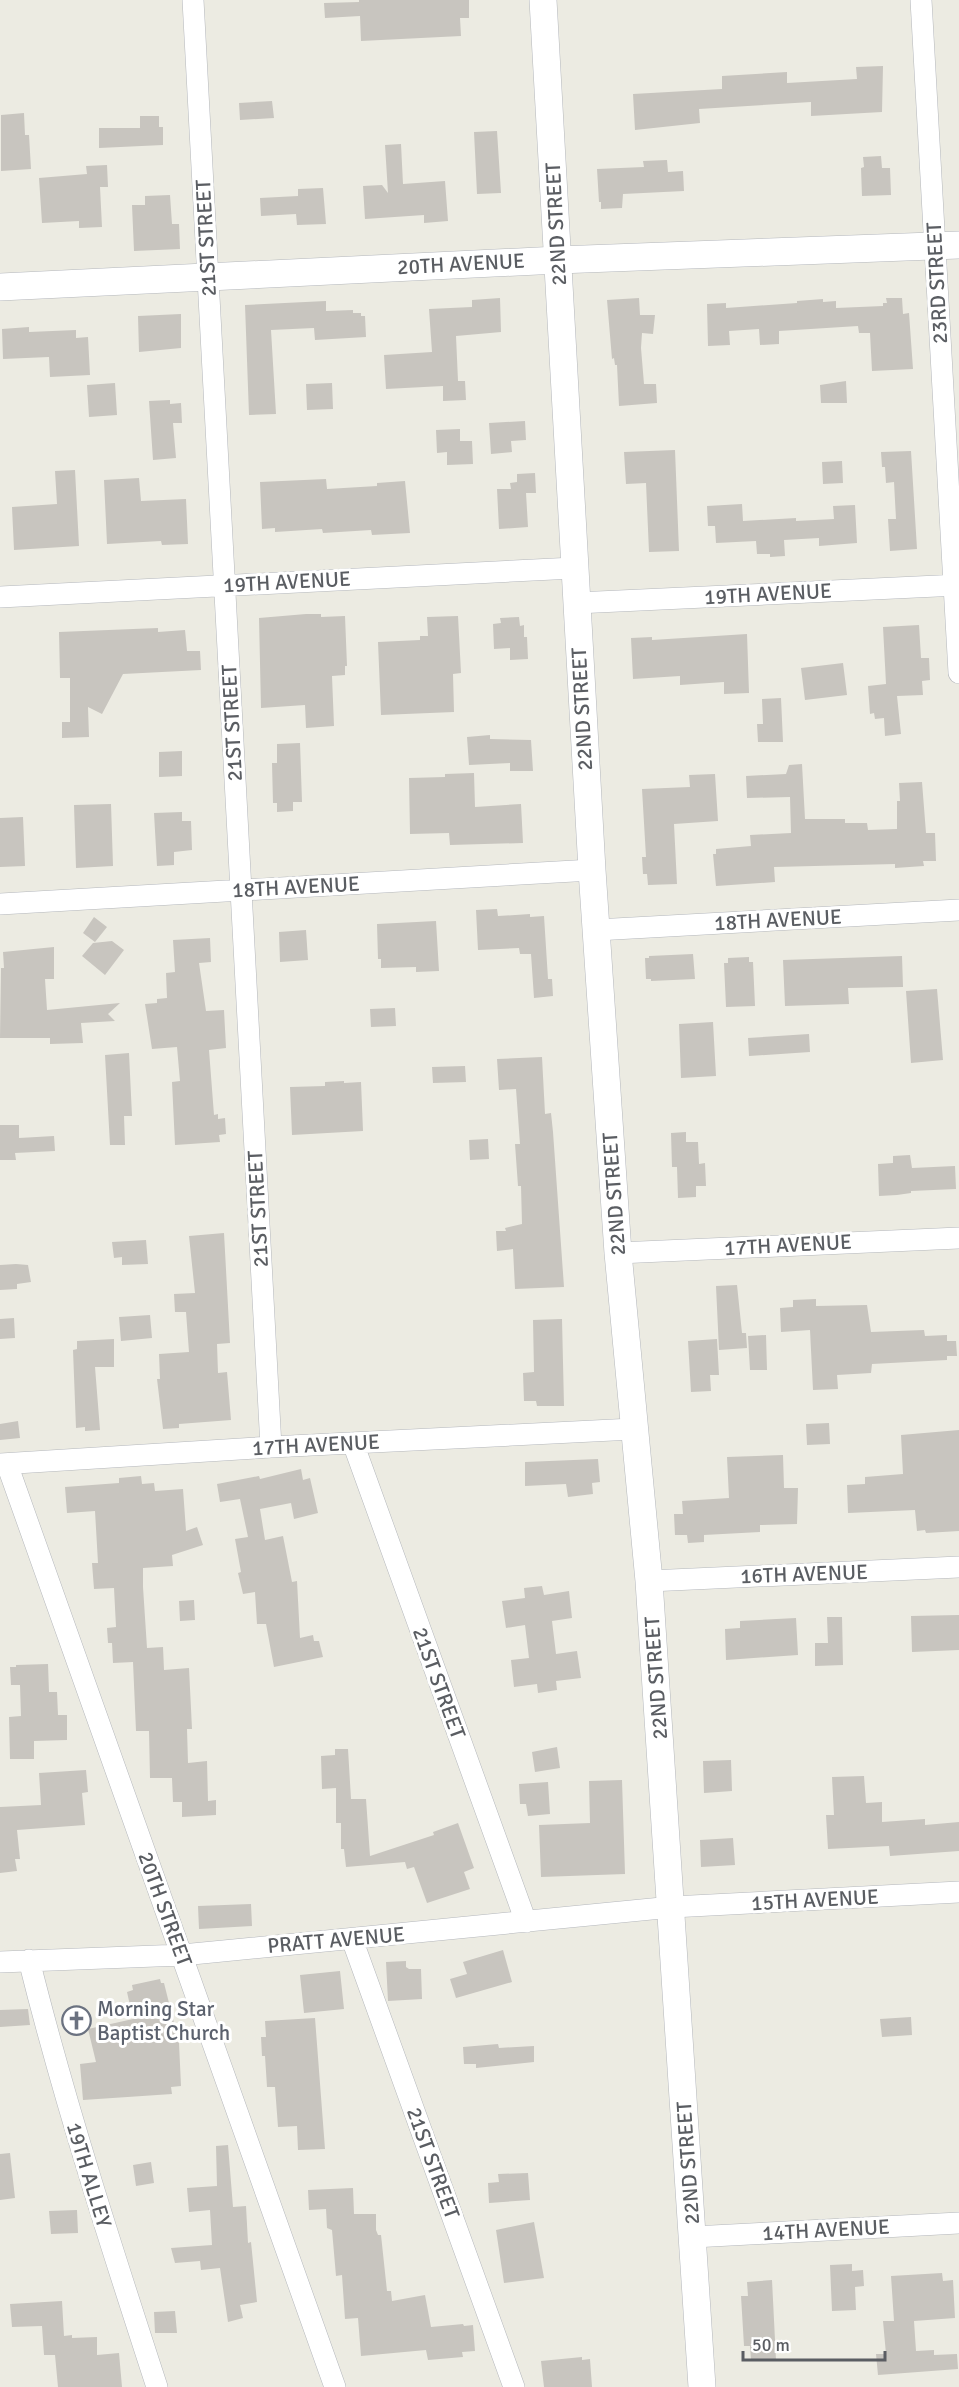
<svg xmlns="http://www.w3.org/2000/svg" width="959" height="2387" viewBox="0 0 959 2387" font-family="Signika,sans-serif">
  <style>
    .building { fill: #c8c5bf }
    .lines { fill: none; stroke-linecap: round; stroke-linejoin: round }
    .minor-casing { stroke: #b4b7bc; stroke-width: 22 }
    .tertiary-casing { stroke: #b4b7bc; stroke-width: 28 }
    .minor { stroke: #fff; stroke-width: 21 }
    .tertiary { stroke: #fff; stroke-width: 27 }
    .labels { text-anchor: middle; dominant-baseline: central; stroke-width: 6; stroke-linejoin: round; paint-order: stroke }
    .street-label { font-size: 21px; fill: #5a5d62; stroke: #fff }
    .worship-label { font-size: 21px; fill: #5b616d; stroke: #fff; text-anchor: start }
  </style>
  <rect width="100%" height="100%" fill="#ecebe2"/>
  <path class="building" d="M359 0H469V18H460L461 36 361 41 360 16 325 18 324 3 359 2Z
    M883 66 882 112 811 116V102L699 109 700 123 635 130 633 94 722 89V76L787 72V83L857 79 856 67Z
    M272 101 274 118 240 120 239 103Z
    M24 113 25 135H29L31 169 1 171V115Z
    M140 116H159V127H163V145L99 148V128H140Z
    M497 131 501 193 477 194 474 132Z
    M401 144 403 184 445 181 448 221 424 223V215L365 219 363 186 382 185 388 193 385 145Z
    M881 156 882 168H890L891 195 862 196 861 168 864 167 863 157Z
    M667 160 668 172 683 171 684 191 623 194 622 208 601 209V202H599L597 169 644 167 643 161Z
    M107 165 108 187H100L102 227 79 228V221L42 223 39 178 87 174 86 166Z
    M323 188 326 224 297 225 296 214 261 216 260 198 298 196V189Z
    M170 195 172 224H179L180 249 134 251 132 205H145V196Z
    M500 298 501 332 456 336 458 381H465L466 400 443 401V386L386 389 384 355 432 352 429 309 472 307V300Z
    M639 298 640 315H655L653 334 642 333 641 348 644 384H656L657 403 619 406 617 365H615L614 358 612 359 607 300Z
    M886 298H902L903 314 909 313 913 369 872 371 870 333H859L858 326 779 331V344L760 345 759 329 729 331 730 345 708 346 707 304 726 303V308L797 303V301L823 299V302L836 301V308L883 306V303H887Z
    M326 301V311L353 310V313H361V316H365L366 337 315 340 314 328 271 330 276 414 249 415 245 305Z
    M181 314V348L139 352 138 316Z
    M29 327V332L76 330V338L88 337 90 375 50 377 49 357 3 359 2 329Z
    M846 381 847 403H821L820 385Z
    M115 383 117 415 89 417 87 385Z
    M332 383 333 409 307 410 306 384Z
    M170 400V404L181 403 182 423H173L176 458 153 460 149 401Z
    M525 421 526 440 511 441 512 452 491 454 489 423Z
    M460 429V441H472L473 464 447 465V452L437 453 436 430Z
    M675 450 679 551 649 552 646 483 626 484 624 452Z
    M911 451 917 549 890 551 888 519H896L894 482 886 483 885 467H882L881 452Z
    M842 461 843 483 823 484 822 462Z
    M75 470 79 546 14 550 12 507 57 504 55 471Z
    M535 473 536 493H526L528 527 499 529 497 489H511L510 483 517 482V474Z
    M139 478 141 501 186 499 188 544 162 545 161 541 107 544 104 480Z
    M326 479 327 489 377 486V483L405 481 410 533 372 535 371 530 323 533 322 529 275 532V528L262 529 260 482Z
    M742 504 743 521 796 518V521L834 519 833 506 855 505 857 543 819 546V538L784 540 785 556 770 557V554H757L756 541 716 543 715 526H708L707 506Z
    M306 614H321V617L345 616 347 666H345V675L332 676 334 726 306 728 305 705 261 708 259 618Z
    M458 616 461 673 453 674 454 712 381 715 378 642 420 640V636H428L427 617Z
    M519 617 520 626 524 625V637H527L528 659 510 660V648L494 649 493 624 501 623 500 618Z
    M919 625 921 658H929L930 680 922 681 923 695 897 696 901 734 885 736 884 718 875 719 874 713 870 714 868 686 886 684 883 627Z
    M158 628V632L185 630 187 651H200L201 670 123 674 102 714 88 707 89 737 62 738V722H70V678H60L59 632Z
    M747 634 749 693 724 694V682L680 685V676L633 679 631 638 652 637V640Z
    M843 663 847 695 805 700 801 668Z
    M781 698 783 742H758L757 724H763L762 699Z
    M490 735V739L531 740 533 771H510V763L469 765 467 737Z
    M300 743 302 802H293V811L277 812V803H273L272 763H277V744Z
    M182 751V776L159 777V752Z
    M802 764 805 819H845V823H867L868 830 897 829V801H900L899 783 922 782 926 833H935L936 861H923L924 866 895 868V864L774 867 775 882 716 886 713 854H716V849L751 846 750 835 791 833 790 797 747 798 746 776 786 774 789 765Z
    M474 773 475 807 521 804 523 843 450 845 449 833 410 834 409 778 445 777V774Z
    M715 774 718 821 674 824 677 884 648 885 647 874H643L642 857H646L642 789 690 787 689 775Z
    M111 804 113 866 76 868 74 805Z
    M182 812V821H191L192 850 174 852V865L157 866 154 813Z
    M23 817 25 866 0 867V818Z
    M497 909 498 916 530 914V917L544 916 548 979H552L553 996 534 998 531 954H520L519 948 478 950 476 910Z
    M94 917 107 927 95 942 83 933Z
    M436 921 439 971 416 972V967L381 968V959H378L377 924Z
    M306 930 308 960 280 962 279 932Z
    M210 938 211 962 199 963 206 1011 224 1010 226 1048 209 1050 214 1115 218 1114V1119L225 1118 226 1134 219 1135 220 1142 175 1145 172 1082 180 1081 177 1047 152 1049 145 1004 157 1003V999L167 998 166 973 175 972 173 940Z
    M112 941 124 950 105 975 82 956 93 943Z
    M54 947V979H45L47 1010 120 1003 108 1014 115 1021 81 1023 83 1043 50 1044V1038H0L1 968H4L3 952Z
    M693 954 695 979 651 981V979H646L645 958H649V956Z
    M902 956 903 987 848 988 849 1004 785 1006 783 960Z
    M749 957V962H753L755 1006 726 1007 724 963H728V958Z
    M937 989 943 1060 911 1063 906 991Z
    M395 1008 396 1026 371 1027 370 1009Z
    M713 1022 716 1076 681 1078 679 1024Z
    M809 1034 810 1052 749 1056 748 1038Z
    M129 1053 132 1116H124L125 1145H110L105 1055Z
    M542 1057 545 1114 551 1113 553 1132 564 1287 515 1289 513 1249 497 1251 496 1231H506L505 1228 522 1224 521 1186H518L515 1144H520L516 1089 499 1090 497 1059Z
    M465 1066 466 1082 433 1083 432 1067Z
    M344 1081V1083L361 1082 363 1131 292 1135 290 1087 325 1086V1082Z
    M0 1125H19V1138L54 1136 55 1151 15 1153 16 1160H0Z
    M686 1132V1142H698L699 1164 705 1163 706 1186H696V1197L678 1198 677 1167H672L671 1133Z
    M488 1139 489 1159 470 1160 469 1140Z
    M910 1155 912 1168 955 1166 956 1189 911 1191V1193L897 1195 879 1196 878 1164 893 1163V1156Z
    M224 1233 230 1343 217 1344 218 1373 227 1372 231 1420 179 1424V1428L163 1429 157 1379H160L159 1354 189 1352 186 1312H175L174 1294 195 1293 189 1236Z
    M146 1240 148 1264 122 1265V1257L114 1258 112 1242Z
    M16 1264 28 1265 31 1282 17 1284V1289L0 1290V1265Z
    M737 1285 742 1333H746L747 1348 719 1350 716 1286Z
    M816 1299V1306L867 1305 871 1332 924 1330 925 1336 947 1335V1341H956L957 1356H947V1360L872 1364 871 1373 837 1375 838 1389 813 1390 810 1330 781 1332 780 1308 793 1307V1300Z
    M150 1315 152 1338 121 1341 119 1317Z
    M14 1318 15 1338 0 1339V1319Z
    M562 1319 564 1406H537L536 1401H524L523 1373 534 1372 533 1320Z
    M766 1335 767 1370H750L748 1336Z
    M114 1339V1367H95L100 1430 85 1431V1427L76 1428 73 1350 77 1349V1341Z
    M717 1339 719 1375H710L711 1391 691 1392 688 1341Z
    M18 1421 20 1438 0 1440V1424Z
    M829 1423 830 1444 807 1445 806 1424Z
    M959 1430V1531L926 1533 925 1530 917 1531 915 1510 848 1513 847 1485 865 1484V1477L903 1474 901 1435Z
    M783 1455 784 1488H798L797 1524 760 1525V1532L704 1535V1542L688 1543 687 1535H675L674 1514H683L682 1501 729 1498 727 1457Z
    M598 1459 600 1482 592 1483 593 1494 568 1497 566 1484 525 1486V1462Z
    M301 1469 303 1480 310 1478 318 1513 294 1519 291 1503 260 1509 265 1540 283 1536 292 1582 297 1581 300 1638 313 1635 314 1641H319L323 1657 274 1667 266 1624H257L255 1592 243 1594 238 1573 241 1572 235 1539 248 1537 240 1499 220 1502 217 1484 259 1476 260 1479Z
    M141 1476 142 1484 154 1483 155 1491 183 1489 186 1531 197 1527 203 1545 172 1555 173 1566 143 1568V1587L147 1648 163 1647 164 1670 189 1668 192 1729H187L188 1763 207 1761 208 1801 216 1800V1815L182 1817V1802H173L172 1778H150L149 1731H136L133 1662 113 1663 112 1643H108L107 1628 116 1627 114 1588 94 1589 92 1563H98L95 1511 67 1513 65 1487 119 1483V1478Z
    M542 1586 544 1595 569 1591 572 1618 552 1621 556 1654 577 1651 581 1678 556 1681 557 1690 538 1693 537 1684 514 1687 511 1660 529 1658 525 1625 506 1628 502 1601 525 1598 524 1588Z
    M194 1600 195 1620 180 1621 179 1601Z
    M959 1615V1650L912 1652 911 1616Z
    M827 1617H842L843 1665 815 1666V1643H828Z
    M796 1618 798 1655 726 1660 725 1629 740 1628V1621Z
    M48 1664 49 1692H57L58 1715H67V1740L34 1741V1759H10L9 1717 21 1716 20 1685H11L10 1667H16V1665Z
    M557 1747 560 1768 535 1772 532 1752Z
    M335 1749H348L351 1799H366L370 1856 434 1835 433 1832 458 1823 474 1868 464 1872 470 1889 427 1903 414 1867 407 1869 405 1862 346 1867 344 1849H341V1823H336V1788L322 1789 321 1756 335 1755Z
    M731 1760 732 1791 704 1793 703 1761Z
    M86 1770 88 1792 82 1793 85 1825 17 1830 20 1859H15L17 1871 0 1873V1807L41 1805 39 1773Z
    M864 1776 866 1803 882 1802V1822L925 1819V1825L959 1822V1851L890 1856 889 1846 828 1849 826 1815H834L832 1777Z
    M622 1780 625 1874 541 1877 539 1825 590 1823 589 1781Z
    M548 1782 550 1814 528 1816 526 1804H520L519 1784Z
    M733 1838 735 1865 701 1867 700 1840Z
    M251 1904 252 1926 199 1929 198 1906Z
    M503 1950 512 1982 456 1998 450 1979 467 1974 463 1962Z
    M406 1961V1967L409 1969H421L422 1999 388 2001 386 1962Z
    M340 1971 344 2009 304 2013 300 1975Z
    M160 1979 161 1983H164L179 2043 181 2086 171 2087 172 2094 83 2100 80 2064 96 2062 88 2029 133 2019 127 1992 133 1990 132 1985Z
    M28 2009 30 2025 0 2027V2010Z
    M911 2017 912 2035 882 2037 880 2019Z
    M315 2018 325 2149 298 2150 297 2126 278 2127 275 2087H267L265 2056H262L261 2037H266L265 2021Z
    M498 2044 499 2048 534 2046V2062L476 2068V2064H464L463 2047Z
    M228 2145 233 2207 246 2206 248 2243 251 2242 257 2302 240 2305 243 2318 228 2322 220 2268 201 2270 200 2261 175 2263 171 2248 212 2245 210 2210 189 2212 187 2188 217 2186 216 2146Z
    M10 2153 15 2198 0 2200V2154Z
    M151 2162 154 2183 136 2186 133 2165Z
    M528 2173 530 2200 489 2203 488 2183 499 2182 498 2174Z
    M353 2188 354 2214H376V2230L378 2235H381L387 2291H391L392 2301 425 2295 431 2327 463 2324 464 2326 473 2325 475 2351 462 2352 463 2357 428 2360 426 2350 361 2356 358 2318 345 2319 342 2275 336 2276 332 2230 327 2228 326 2209 309 2210 308 2190Z
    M77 2210 78 2233 51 2234 49 2211Z
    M534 2222 544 2278 504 2283 496 2230Z
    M852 2264V2271L863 2270 864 2286 855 2287 856 2310 832 2311 830 2265Z
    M942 2273 943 2281 953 2280 955 2318 914 2321 916 2351 934 2350V2355L957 2354 958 2369 878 2375 876 2354H886L883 2321H894L891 2276Z
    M772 2280 776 2360 751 2361 750 2346H744L741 2296H748L747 2282Z
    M62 2301 64 2336 72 2335V2338L97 2337V2355L119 2353 122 2387H58L55 2355H44L42 2326 12 2327 10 2304Z
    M175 2311 177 2333H155L154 2312Z
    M582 2357V2360L590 2359 592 2387H544L541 2361Z"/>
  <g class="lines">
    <defs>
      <path id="minor" d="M193 0 271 1447
        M921 0 959 673
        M0 597 574 568
        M576 603 959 585
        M0 904 592 870
        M596 930 959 910
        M618 1253 959 1238
        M353 1443 526 1922
        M0 1464 271 1447 633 1429
        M7 1464 335 2387
        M649 1581 959 1567
        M352 1939 514 2387
        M29 1960C65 2104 111 2246 157 2387
        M0 1962 182 1955 672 1907 959 1892
        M693 2237 959 2223"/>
      <path id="tertiary" d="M543 0 592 870 618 1253 649 1581 702 2387
        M0 287 558 260 959 245"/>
    </defs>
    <use href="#minor" class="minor-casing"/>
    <use href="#tertiary" class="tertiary-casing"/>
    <use href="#minor" class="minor"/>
    <use href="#tertiary" class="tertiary"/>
  </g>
  <defs>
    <symbol id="church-ring" viewBox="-11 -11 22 22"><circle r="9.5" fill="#fff" stroke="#6b7280" stroke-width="1.5"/><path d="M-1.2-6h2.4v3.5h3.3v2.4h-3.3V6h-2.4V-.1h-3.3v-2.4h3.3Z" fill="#6b7280"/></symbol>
  </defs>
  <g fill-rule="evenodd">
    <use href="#church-ring" x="60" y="2004" width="33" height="33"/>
  </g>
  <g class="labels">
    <g class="street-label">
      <text transform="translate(556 224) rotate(-93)">22ND STREET</text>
      <text transform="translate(206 238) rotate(-93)">21ST STREET</text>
      <text transform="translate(461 264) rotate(-3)">20TH AVENUE</text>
      <text transform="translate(937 283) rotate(-93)">23RD STREET</text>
      <text transform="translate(287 582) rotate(-3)">19TH AVENUE</text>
      <text transform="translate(768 594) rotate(-3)">19TH AVENUE</text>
      <text transform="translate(582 709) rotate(-93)">22ND STREET</text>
      <text transform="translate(232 723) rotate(-93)">21ST STREET</text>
      <text transform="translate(296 887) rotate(-3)">18TH AVENUE</text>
      <text transform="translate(778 920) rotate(-3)">18TH AVENUE</text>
      <text transform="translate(614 1194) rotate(-94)">22ND STREET</text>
      <text transform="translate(258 1209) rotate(-93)">21ST STREET</text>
      <text transform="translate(788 1245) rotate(-3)">17TH AVENUE</text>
      <text transform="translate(316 1445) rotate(-3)">17TH AVENUE</text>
      <text transform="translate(804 1574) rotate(-2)">16TH AVENUE</text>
      <text transform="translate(656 1678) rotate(-94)">22ND STREET</text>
      <text transform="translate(439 1683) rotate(70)">21ST STREET</text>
      <text transform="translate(815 1900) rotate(-3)">15TH AVENUE</text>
      <text transform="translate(165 1909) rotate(70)">20TH STREET</text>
      <text transform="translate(336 1940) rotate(-5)">PRATT AVENUE</text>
      <text transform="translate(433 2163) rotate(70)">21ST STREET</text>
      <text transform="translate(688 2163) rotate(-94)">22ND STREET</text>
      <text transform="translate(89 2175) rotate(73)">19TH ALLEY</text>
      <text transform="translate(826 2230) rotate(-3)">14TH AVENUE</text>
    </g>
    <g class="worship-label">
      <text x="97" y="2009">Morning Star<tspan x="97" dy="24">Baptist Church</tspan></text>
    </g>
  </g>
  <path d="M743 2351v9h142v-9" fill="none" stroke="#5a5d62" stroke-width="3"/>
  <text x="752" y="2351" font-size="18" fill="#5a5d62" stroke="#ffffff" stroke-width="4.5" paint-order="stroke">50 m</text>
</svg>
